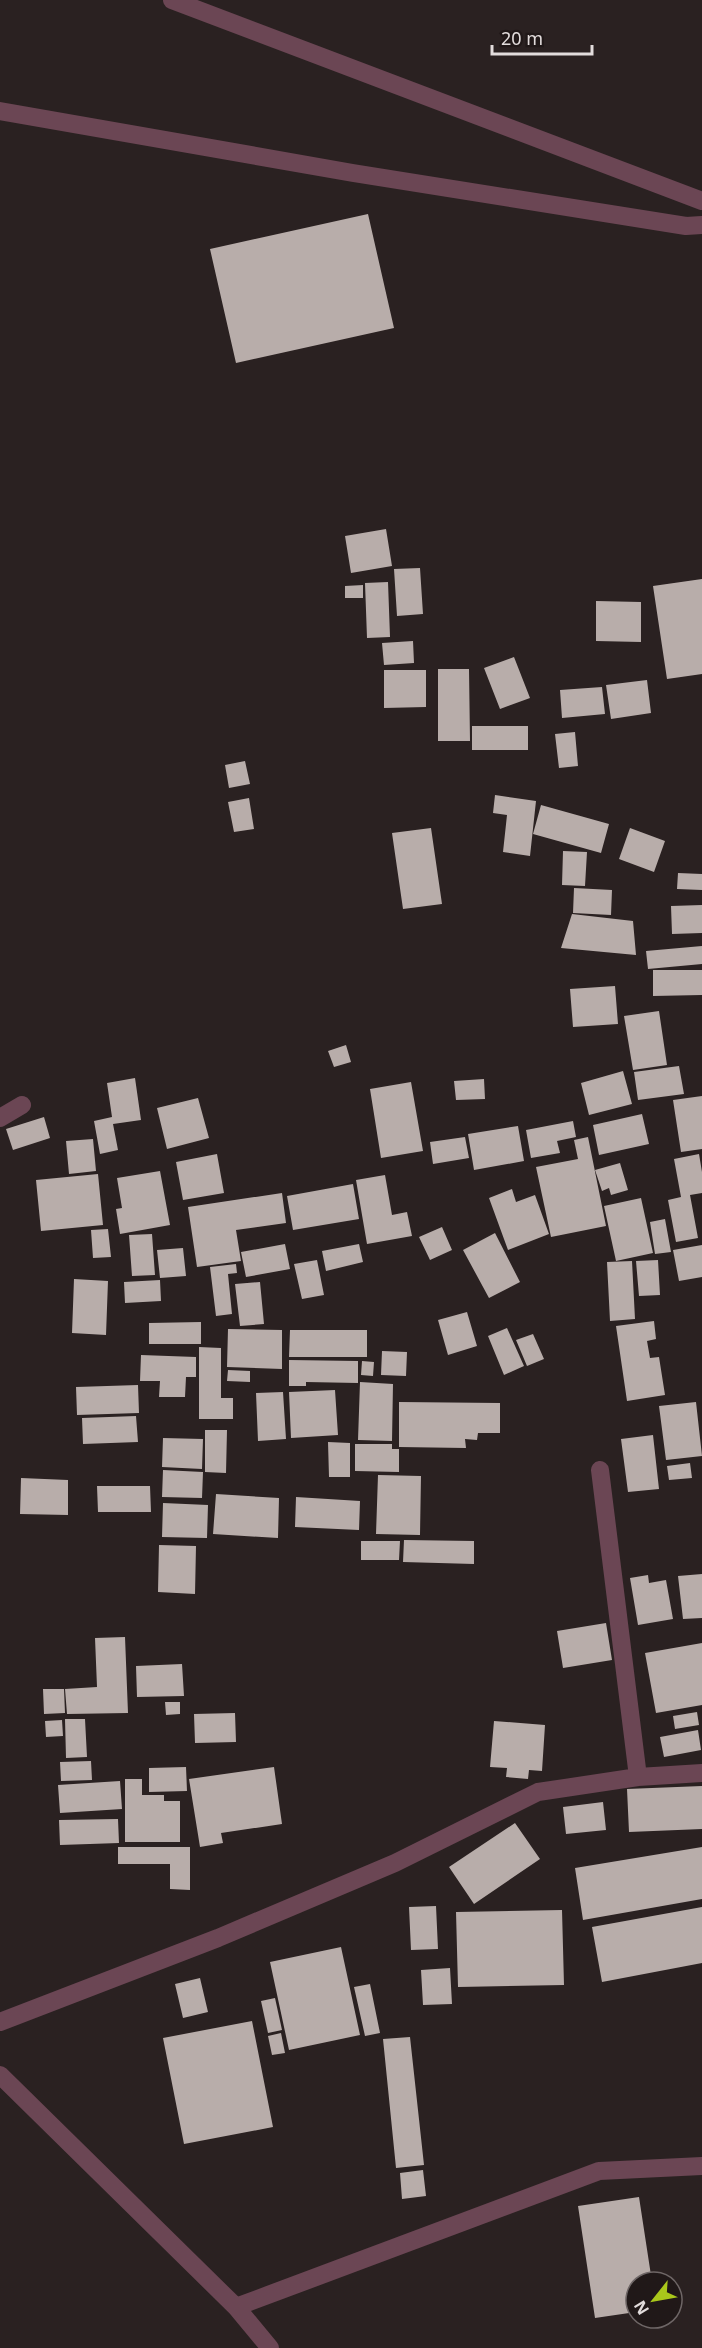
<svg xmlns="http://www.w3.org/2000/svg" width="702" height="2348" viewBox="0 0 702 2348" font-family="'Noto Sans',sans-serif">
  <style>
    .building { fill: #b8adaa }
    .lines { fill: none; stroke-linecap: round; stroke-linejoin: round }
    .minor { stroke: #6b4654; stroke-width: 18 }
  </style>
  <rect width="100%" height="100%" fill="#2a2121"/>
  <path class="building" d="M368 214 394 328 236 363 210 249Z
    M386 529 392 566 351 573 345 536Z
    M420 568 423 614 397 616 394 569Z
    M702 579V674L667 679 653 586Z
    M388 582 390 637 367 638 365 583Z
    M363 585V598H345V586Z
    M596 601 641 602V642L596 641Z
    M413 641 414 663 384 665 382 643Z
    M514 657 530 698 500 709 484 668Z
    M438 669H469L470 741H438Z
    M384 670H426V707L384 708Z
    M647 680 651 713 611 719 606 685Z
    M602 687 605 714 562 718 560 690Z
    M472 726H528V750H472Z
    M575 732 578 766 559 768 555 734Z
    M245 761 250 784 229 788 225 765Z
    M495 795 536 801 530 856 503 852 507 815 493 813Z
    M249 798 254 829 234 832 228 802Z
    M541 805 609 824 601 853 533 834Z
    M431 828 442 904 403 909 392 833Z
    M630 828 665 841 654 872 619 859Z
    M563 851 587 852 585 886 562 885Z
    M678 873 702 874V890L677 889Z
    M574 888 612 890 611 915 573 913Z
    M702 905V933L672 934 671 906Z
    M572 914 633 921 636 955 561 948Z
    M702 946V964L648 969 646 951Z
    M653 970H702V995L653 996Z
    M615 986 618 1024 573 1027 570 989Z
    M659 1011 667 1065 633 1070 624 1016Z
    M346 1045 351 1062 334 1067 328 1051Z
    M679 1066 684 1094 638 1100 634 1072Z
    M623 1071 632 1104 589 1115 581 1083Z
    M135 1078 141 1120 113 1124 118 1150 100 1154 94 1121 112 1117 107 1083Z
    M484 1079 485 1099 456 1100 454 1081Z
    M411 1082 423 1151 381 1158 370 1089Z
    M702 1096V1149L681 1152 673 1100Z
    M198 1098 209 1138 167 1149 157 1108Z
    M642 1114 649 1144 599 1155 593 1125Z
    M44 1117 50 1138 13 1150 6 1129Z
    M573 1121 576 1137 557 1141 560 1153 531 1158 526 1130Z
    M518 1126 524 1161 474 1170 468 1134Z
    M465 1137 469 1158 433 1164 430 1142Z
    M588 1137 606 1226 551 1237 536 1167 578 1159 574 1140Z
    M93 1139 96 1171 69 1174 66 1141Z
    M217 1154 224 1193 183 1200 176 1162Z
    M699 1154 702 1172V1193L690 1195 698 1238 676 1242 668 1200 681 1197 674 1159Z
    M620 1163 628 1190 611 1195 609 1188 602 1191 595 1170Z
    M160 1171 170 1225 120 1234 116 1209 122 1208 117 1178Z
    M98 1174 103 1225 41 1231 36 1180Z
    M385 1175 392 1215 407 1212 412 1236 367 1244 356 1180Z
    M353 1184 359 1219 293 1230 287 1196Z
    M512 1189 516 1202 535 1195 549 1234 508 1250 489 1198Z
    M282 1193 286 1223 236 1230 241 1261 197 1267 188 1207Z
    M641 1198 653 1253 616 1261 604 1206Z
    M665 1219 671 1252 655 1254 650 1222Z
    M442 1227 452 1250 430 1260 419 1237Z
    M108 1229 111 1257 93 1258 91 1230Z
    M495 1233 520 1282 489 1298 463 1250Z
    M152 1234 155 1275 132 1276 129 1235Z
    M285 1244 290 1269 246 1277 241 1252Z
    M359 1244 363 1262 326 1271 322 1251Z
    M702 1245V1277L679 1281 673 1250Z
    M183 1248 186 1276 160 1278 157 1250Z
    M317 1260 324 1295 302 1299 294 1264Z
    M658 1260 660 1295 639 1296 636 1261Z
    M632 1261 635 1319 610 1321 607 1262Z
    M236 1264 237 1273 228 1274 232 1314 216 1316 210 1267Z
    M74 1279 108 1281 106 1335 72 1333Z
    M160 1280 161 1301 125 1303 124 1282Z
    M260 1282 264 1324 240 1326 235 1284Z
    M467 1312 477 1346 448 1355 438 1320Z
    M654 1321 656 1339 647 1341 650 1358 659 1357 665 1395 627 1401 616 1326Z
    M201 1322V1344H149V1323Z
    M507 1328 524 1366 504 1375 488 1336Z
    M228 1329 282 1330V1369L227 1367Z
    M290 1330H367V1357H289Z
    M533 1334 544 1359 527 1366 516 1340Z
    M199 1347 221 1348V1398H233V1419H199Z
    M382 1351 407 1352 406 1376 381 1375Z
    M141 1355 196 1357V1377H186L185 1397H159L160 1381H140Z
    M289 1360 358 1361V1383L306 1382V1386H289Z
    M362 1361 374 1362 373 1376 361 1375Z
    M228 1370 250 1371V1382L227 1381Z
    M360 1382 393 1384 392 1441 358 1440Z
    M138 1385 139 1413 77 1415 76 1387Z
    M335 1390 338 1435 291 1438 289 1392Z
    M283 1392 286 1439 258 1441 256 1393Z
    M399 1402 500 1403V1433H478L477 1440 465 1439 466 1448 399 1447Z
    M696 1402 702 1456 666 1460 659 1406Z
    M136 1416 138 1442 83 1444 82 1418Z
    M205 1430H227L226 1473 205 1472Z
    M653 1435 659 1489 628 1492 621 1439Z
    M163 1438 203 1439 202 1469 162 1467Z
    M328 1442 350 1443V1477H329Z
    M355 1444H392V1449H399V1472L355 1471Z
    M690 1463 692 1478 669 1480 667 1466Z
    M163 1470 203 1472 202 1498 162 1497Z
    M378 1475 421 1476 420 1535 376 1534Z
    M21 1478 68 1480V1515L20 1514Z
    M97 1486H150L151 1512H98Z
    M216 1494 279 1498 278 1538 213 1534Z
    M296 1497 360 1501 359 1530 295 1527Z
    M163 1503 208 1505 207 1538 162 1537Z
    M404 1540 474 1541V1564L403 1562Z
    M361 1541H400L399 1560H361Z
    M159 1545 196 1546 195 1594 158 1592Z
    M702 1574V1618L683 1619 678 1576Z
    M648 1575 649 1583 666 1580 673 1619 638 1625 630 1578Z
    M606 1623 612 1660 563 1668 557 1631Z
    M125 1637 128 1713 67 1714 65 1689 97 1687 95 1638Z
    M702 1643V1705L656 1713 645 1653Z
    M182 1664 184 1696 137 1697 136 1666Z
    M43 1689H64L65 1713 44 1714Z
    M165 1702H180V1714L166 1715Z
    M697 1712 699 1725 675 1729 673 1716Z
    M235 1713 236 1742 195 1743 194 1714Z
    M65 1719H85L87 1757 66 1758Z
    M62 1720 63 1736 46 1737 45 1721Z
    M494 1721 545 1725 542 1771 529 1770 528 1779 506 1777 507 1768 490 1767Z
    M698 1730 701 1750 664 1757 660 1737Z
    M91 1761 92 1780 61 1781 60 1762Z
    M186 1767 187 1791 149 1792V1768Z
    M274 1767 282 1824 221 1833 223 1843 200 1847 189 1779Z
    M125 1779H142V1795H164V1801H180V1842H125Z
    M120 1781 122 1809 60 1813 58 1785Z
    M702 1786V1829L629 1832 627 1789Z
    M603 1802 606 1830 566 1834 563 1807Z
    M118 1819 119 1843 60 1845 59 1820Z
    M515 1823 540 1859 474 1904 449 1867Z
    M118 1847H190V1890L170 1889V1864H118Z
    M702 1847V1899L583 1920 575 1868Z
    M436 1906 438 1949 411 1950 409 1907Z
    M702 1907V1963L602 1982 592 1927Z
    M562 1910 564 1985 458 1987 456 1912Z
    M341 1947 360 2035 289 2050 270 1962Z
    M450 1968 452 2004 423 2005 421 1970Z
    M200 1978 208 2012 183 2018 175 1984Z
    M370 1984 380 2033 365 2036 354 1987Z
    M275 1998 282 2030 268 2033 261 2001Z
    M252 2021 273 2127 184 2144 163 2038Z
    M281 2033 285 2053 272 2055 268 2036Z
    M410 2037 424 2165 396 2168 383 2039Z
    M423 2170 426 2196 402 2199 400 2173Z
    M639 2197 652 2282H636V2312L595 2318 578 2206Z"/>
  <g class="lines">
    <path class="minor" d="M172 0 702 201
      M0 111 353 173 686 226 702 225
      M0 1118 22 1105
      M600 1470 638 1777
      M0 2022 218 1938 395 1863 538 1792 638 1777 702 1773
      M0 2075 236 2307 270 2348
      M236 2307 599 2171 702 2166"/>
  </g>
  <g transform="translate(654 2300) rotate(239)"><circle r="28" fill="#201818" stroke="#6e6666" stroke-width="1.5"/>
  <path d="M0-4.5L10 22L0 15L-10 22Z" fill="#a9c71b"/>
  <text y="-9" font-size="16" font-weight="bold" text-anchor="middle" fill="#e2dcdc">N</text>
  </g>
  <path d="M492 45v9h100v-9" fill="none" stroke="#e2dcdc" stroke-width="3"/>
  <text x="501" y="45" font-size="18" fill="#e2dcdc" stroke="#201818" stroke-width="4.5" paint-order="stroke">20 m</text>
</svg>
